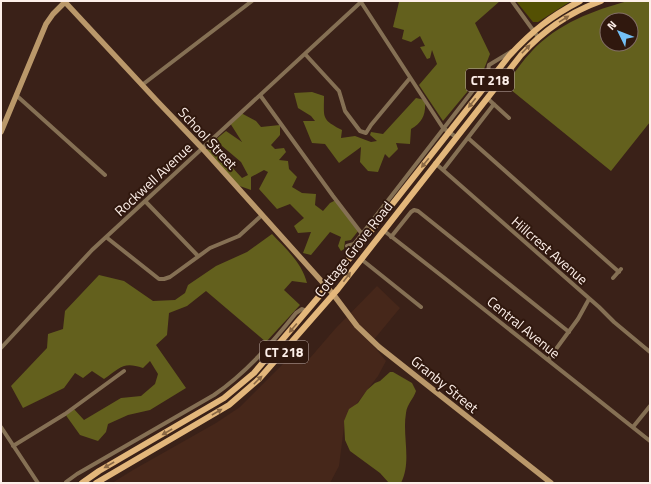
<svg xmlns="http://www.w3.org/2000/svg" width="651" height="484" viewBox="0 0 651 484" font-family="'Titillium Web',sans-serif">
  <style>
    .built { fill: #46271a }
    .green { fill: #545003 }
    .forest { fill: #63601d; fill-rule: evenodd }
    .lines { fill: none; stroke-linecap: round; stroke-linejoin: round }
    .minor { stroke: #857054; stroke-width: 4 }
    .secondary { stroke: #ba986a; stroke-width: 5.5 }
    .primary { stroke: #e3b77b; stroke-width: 6 }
    .oneway { fill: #8a6844 }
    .labels { text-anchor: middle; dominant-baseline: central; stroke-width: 4; stroke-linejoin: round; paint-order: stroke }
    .shield { fill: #30180e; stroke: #c0aea7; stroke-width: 1 }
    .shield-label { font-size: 13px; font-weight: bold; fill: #fdefe9 }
    .street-label { font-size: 14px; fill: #fdefe9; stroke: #30180e }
  </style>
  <rect width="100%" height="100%" fill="#3a2118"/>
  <path class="built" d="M377 286 400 308 371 343 386 361 378 376 345 419 339 466 330 483H112L133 470 216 423 240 407 289 358 304 365 335 329Z"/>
  <path class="green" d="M516 1H571L538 22H533Z"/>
  <path class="forest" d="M402 1H478L479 2 482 1H500L475 23 490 54 482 74 443 121 419 85 437 64 432 50 430 58 427 59 420 47 425 46 420 36 411 42 402 39 404 30 393 27 399 2Z
    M628 1H650V122L611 171 505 85C514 74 522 61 532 51 557 24 594 10 628 1ZM607 20H631V44H607Z
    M312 92 324 96C324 118 321 119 342 130L341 138 355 136 371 142 377 141 370 135 371 132 383 134 416 98 425 100C426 114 423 122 411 129L410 144 396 143 398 149 389 158 385 154 378 172 368 171 360 162 361 147 339 163 325 144 312 143 303 121H315L311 116 298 108 294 93Z
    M241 113 256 121 261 127 280 125V135L271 145 275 149 284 148 286 152 279 160 288 161 289 169 297 177 292 187 302 193 316 194 315 205 323 211 330 203 336 200 359 230 351 240 345 241 344 249 341 251 338 246 341 237 330 232 311 255 303 253 311 232 298 233 294 226 304 218 290 204 277 209 259 189 268 172 264 170 251 177V190L234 184 206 149 217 151 242 178 248 175 241 162 215 140 226 131 242 142 230 123Z
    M272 234C286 249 302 263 307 283L292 281 284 290 300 305 266 342 206 291 187 306 169 313 167 335 156 345 186 388 150 410 128 415 108 424 106 432 98 441 80 435 65 414 73 408 84 420 121 398 141 396 155 384 158 374 150 361 143 368C123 361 120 368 104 379L92 371 83 378 75 373 64 388 23 408 11 386 47 348 48 334 63 329 65 311 99 275 124 281 153 301 175 300 185 293 188 285 216 266 247 252Z
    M390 372H393L412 383 416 391C414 398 407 404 406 413 402 436 412 461 401 483H389L380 473 350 451 345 440 344 421 349 409 358 403 367 390 375 383 380 381Z"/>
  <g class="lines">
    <path class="minor" d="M512 1 538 37
      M361 2 443 128 456 137
      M305 54 339 91 345 111 360 131 366 133 371 125 410 78
      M142 85 252 1
      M16 95 105 175
      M260 95 333 196 362 234
      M487 98 509 118
      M468 138 619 272
      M435 163 599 307 614 322 650 352
      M443 170 494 104
      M145 201 198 256
      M383 230 447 280 650 441
      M106 237 159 279H164L170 277 210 248 239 236 262 215
      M391 237 411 212 414 210 418 211 569 332
      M347 246 354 244 362 234 488 71 489 65 512 51
      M361 259 421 307
      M613 278 621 269
      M1 348 92 250 362 1
      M548 360 578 319 589 299
      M1 427 38 483
      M633 427 650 406
      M13 446 65 414 124 371
      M66 482 77 474 214 395C246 373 272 343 296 313L302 309 307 311"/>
    <path class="secondary" d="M64 1 158 102 202 148 333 294 357 326 379 347 551 483
      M1 132 46 24 53 14 65 2"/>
    <path class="primary" d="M82 483 99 471 224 398 254 373 327 287 509 56C532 31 551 16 580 1
      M96 483 229 405 259 379 338 289 521 55C543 31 570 12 601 1"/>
  </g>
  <defs><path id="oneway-solid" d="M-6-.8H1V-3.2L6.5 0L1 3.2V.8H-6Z"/></defs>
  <g class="oneway">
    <use href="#oneway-solid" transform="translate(564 19) rotate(-32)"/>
    <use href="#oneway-solid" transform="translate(526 49) rotate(-46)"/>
    <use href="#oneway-solid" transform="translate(472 103) rotate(128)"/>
    <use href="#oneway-solid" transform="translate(425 163) rotate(129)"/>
    <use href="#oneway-solid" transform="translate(347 277) rotate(-53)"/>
    <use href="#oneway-solid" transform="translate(293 328) rotate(130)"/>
    <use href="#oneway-solid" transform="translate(258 380) rotate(-45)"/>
    <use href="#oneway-solid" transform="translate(217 412) rotate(-30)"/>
    <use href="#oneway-solid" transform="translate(167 432) rotate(150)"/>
    <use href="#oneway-solid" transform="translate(109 465) rotate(150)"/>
  </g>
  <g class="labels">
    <g class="shield">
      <rect x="466" y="69" width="48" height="22" rx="3"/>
      <rect x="260" y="341" width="48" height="22" rx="3"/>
    </g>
    <g class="shield-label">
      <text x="490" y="80">CT 218</text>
      <text x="284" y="352">CT 218</text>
    </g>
    <g class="street-label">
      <text transform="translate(208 138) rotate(47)">School Street</text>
      <text transform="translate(153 179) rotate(-43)">Rockwell Avenue</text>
      <text transform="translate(353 249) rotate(-52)">Cottage Grove Road</text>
      <text transform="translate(550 250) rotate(41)">Hillcrest Avenue</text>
      <text transform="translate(524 327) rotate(39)">Central Avenue</text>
      <text transform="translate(445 384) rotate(39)">Granby Street</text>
    </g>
  </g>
  <rect width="651" height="484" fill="none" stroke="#fdefe9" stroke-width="4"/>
  <g transform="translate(619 32) rotate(313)"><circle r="19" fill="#30180e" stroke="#826e66"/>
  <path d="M0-3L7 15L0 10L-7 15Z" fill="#74c0f6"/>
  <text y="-6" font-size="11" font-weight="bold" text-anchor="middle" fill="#fdefe9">N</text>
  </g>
</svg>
